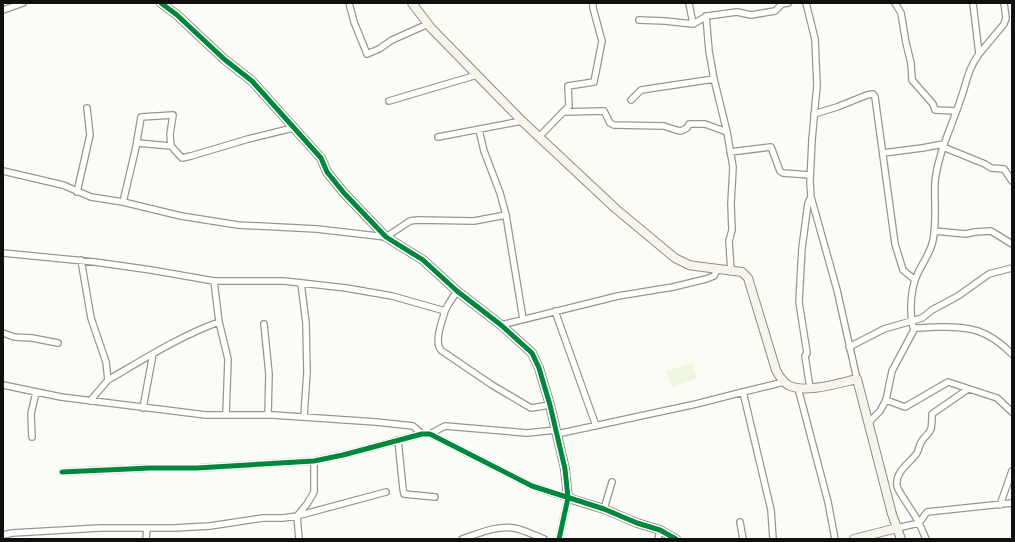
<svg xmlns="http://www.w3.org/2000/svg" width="1015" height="542" viewBox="0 0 1015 542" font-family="'Libre Baskerville',serif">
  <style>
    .pitch { fill: #eff6e0 }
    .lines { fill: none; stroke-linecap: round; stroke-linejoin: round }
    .street-casing { stroke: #969694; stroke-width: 8 }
    .secondary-casing { stroke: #8d8d8b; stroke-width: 10 }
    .street { stroke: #fffffe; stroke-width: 5.5 }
    .secondary { stroke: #f6f4eb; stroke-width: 8 }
    .cycleway-casing { stroke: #fff; stroke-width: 8 }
    .cycleway { stroke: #00873e; stroke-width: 5 }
  </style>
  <rect width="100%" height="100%" fill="#fcfcf7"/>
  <path class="pitch" d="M692 363 697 379 672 387 666 371Z"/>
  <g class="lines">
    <defs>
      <path id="street" d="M349 3 354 22 367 54 379 49 392 40 428 24
        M689 3 693 24
        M806 3 815 39 817 85 812 140 810 182 811 197 837 290 857 379
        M895 3 901 13 906 43 911 63 912 80 933 104 935 110 956 111
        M973 3 979 54C968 69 967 81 961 98 952 126 938 153 935 182 934 201 937 221 933 240 931 252 923 262 918 273 911 286 909 312 913 327L915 328C923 328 930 327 937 327 971 326 988 330 1012 354
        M3 10 23 3
        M706 16 709 51 714 79 727 132 733 167 731 204 732 230 729 241 731 271
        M639 20 665 21 693 24 707 16 737 12 751 15 775 11 782 4 788 3
        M979 54 1004 24 1006 18 1004 3
        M631 100 641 90 714 79
        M389 101 477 75
        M563 112 604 111 610 123 614 125 664 126 676 130 681 131 687 128 689 124H705L727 132
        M814 114 837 107 867 95 873 94 875 97 895 244 903 270 915 280
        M479 130 484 151 500 193 506 215 523 319
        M438 137 522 121
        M539 137 569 106 568 86 594 82 602 41 593 8V3
        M137 143 171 146
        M943 147 985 164 991 168 1004 169 1012 181
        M730 152 771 147 780 171 783 173 810 175
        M883 153 922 148 944 144
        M3 171 63 185 91 197 123 202 181 216 238 225 317 229 386 237 410 221 417 220 474 221 506 215
        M77 192 90 135 87 108
        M123 202 136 147 141 117 173 115 170 134 171 146 182 158 191 156 248 139 293 128
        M934 231 966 234 975 232 991 231 1012 244
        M3 253 95 262 151 270 214 281H284L346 288 392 296 445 311 448 305 457 291
        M81 260 91 318 106 362 108 380 90 401
        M214 281 219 322 228 359 226 415
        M301 283 306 323 307 372 304 416
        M445 311C442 322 433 343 442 351L492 385 531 408 550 405
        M555 311 596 426
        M264 324 269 374 268 415
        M501 325 618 296 673 287 706 279 714 276 717 270
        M3 333 14 337 32 338 58 343
        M849 347 884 329 922 318 932 310 958 296 989 274 1012 268
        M108 380C144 359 180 336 219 322
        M3 385 61 397 206 415H273L376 422 413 426 422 434
        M798 388 828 502 835 539
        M810 388 805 356 807 353 799 302 802 248 808 203 811 197
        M968 389 932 414C932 418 932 424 931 429 929 434 924 437 922 441 919 445 919 449 917 453 910 463 895 471 897 486 898 492 915 514 919 523L927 512 1012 503
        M886 400 892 371 915 328
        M143 408 153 354
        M868 423 880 411 886 400 905 407 948 382 997 398 1012 412
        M430 434 445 426 527 433 556 430
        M557 434 696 404 743 392
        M32 437 31 414 36 392
        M398 440 403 489 404 494 435 497
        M62 472 150 468H197L314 461 343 455 422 434H430L532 486 568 498 559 539
        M1000 505 1012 471
        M604 509 612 482
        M740 522 743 539
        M897 528 919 523 926 539
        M3 535 12 533 100 528H174L210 526 263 518H283L297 516 386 492
        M146 539 147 528
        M299 539 297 516 307 504 314 492V461
        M462 539C478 534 496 525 514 528 524 530 534 535 544 539
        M658 539 660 530
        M773 539 771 510 743 392 784 382"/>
      <path id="secondary" d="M161 3 177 15 224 59 252 81 321 158 327 172 344 193 386 237 423 260 457 291 501 325 532 353 539 368 550 405 565 469 568 498 604 509 637 523 660 530 676 539
        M412 3 431 28 522 121 616 209 675 258 689 265 695 266 742 272 748 278 776 370C779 376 782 381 788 385 804 394 839 383 857 379L892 514 901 539
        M854 539 897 528"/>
    </defs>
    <use href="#street" class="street-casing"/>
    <use href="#secondary" class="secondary-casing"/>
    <use href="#street" class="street"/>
    <use href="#secondary" class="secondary"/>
    <defs>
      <path id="cycleway" d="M161 3 177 15 224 59 252 81 321 158 327 172 344 193 386 237 423 260 457 291 501 325 532 353 539 368 550 405 565 469 568 498 559 539
        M62 472 150 468H197L314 461 343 455 422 434H430L532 486 604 509 637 523 660 530 676 539"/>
    </defs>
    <use href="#cycleway" class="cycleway-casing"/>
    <use href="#cycleway" class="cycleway"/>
  </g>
  <rect width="1015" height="542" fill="none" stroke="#101010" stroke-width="8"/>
</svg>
